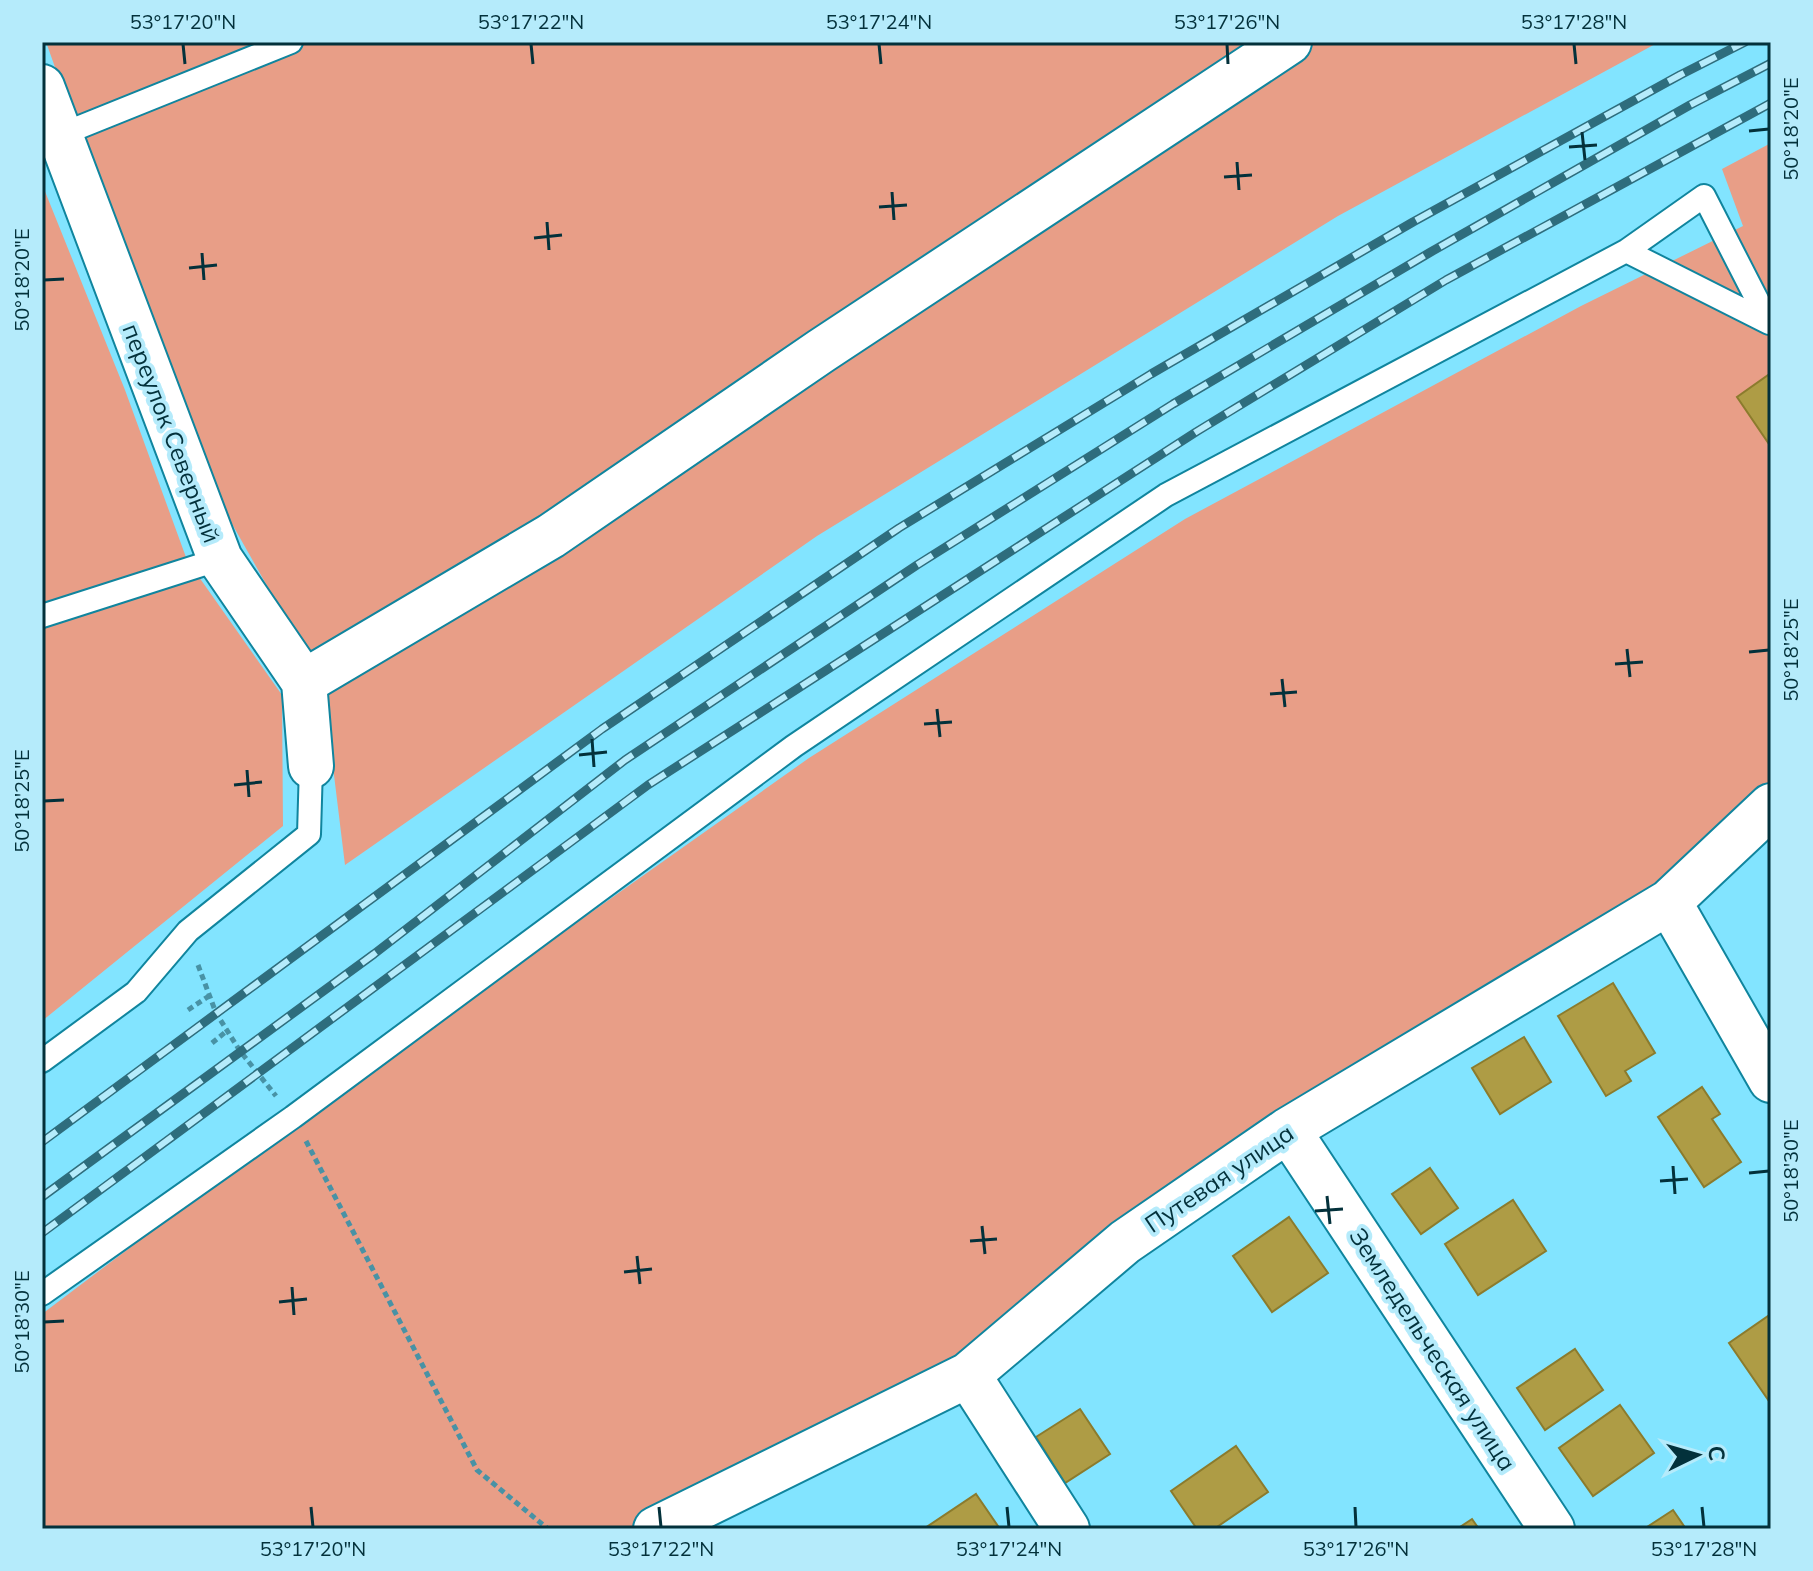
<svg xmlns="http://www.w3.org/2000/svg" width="1813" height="1571" viewBox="0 0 1813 1571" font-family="Mulish,sans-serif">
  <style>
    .green { fill: #e89e87 }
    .building { fill: #ae9c45; stroke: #8b7b2d; stroke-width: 2 }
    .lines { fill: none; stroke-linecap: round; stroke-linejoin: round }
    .lane-casing { stroke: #10859e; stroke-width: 26 }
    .street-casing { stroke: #10859e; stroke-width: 48 }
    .secondary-casing { stroke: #10859e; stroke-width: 48 }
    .path { stroke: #4892a5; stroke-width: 5; stroke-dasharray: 6 4; stroke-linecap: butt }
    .lane { stroke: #fff; stroke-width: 22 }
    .street { stroke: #fff; stroke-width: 44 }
    .secondary { stroke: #fff; stroke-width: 44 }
    .rail-casing { stroke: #2e6d7d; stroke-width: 9 }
    .rail { stroke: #b5ebfb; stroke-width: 6; stroke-dasharray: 18; stroke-linecap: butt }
    .ticks { fill: none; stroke: #03313b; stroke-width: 3 }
    .labels { text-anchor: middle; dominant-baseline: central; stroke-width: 8; stroke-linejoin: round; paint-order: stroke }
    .street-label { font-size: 24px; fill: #03313b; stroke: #b5ebfb }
    .neatline { fill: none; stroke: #03313b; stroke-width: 3 }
    .ticks-label { font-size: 20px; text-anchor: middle; fill: #03313b }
  </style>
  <rect width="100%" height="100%" fill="#82e4ff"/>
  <path class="green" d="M46 42H1659L1338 216 817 536 345 865 323 685 214 492 82 143Z
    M1771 143V788L1682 885 1422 1028 1024 1298 946 1363 645 1529H42V1314L315 1108 809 758 1185 519 1581 306 1743 226 1722 169Z
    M42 184 125 390 187 560 282 695 283 826 42 1021Z"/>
  <path class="building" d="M1771 373V447L1737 397Z
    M1613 983 1655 1053 1625 1071 1631 1081 1606 1096 1558 1016Z
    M1524 1037 1551 1082 1500 1114 1472 1068Z
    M1702 1087 1720 1114 1712 1119 1741 1162 1704 1187 1658 1117Z
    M1430 1168 1458 1208 1421 1234 1392 1194Z
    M1513 1200 1546 1251 1478 1295 1445 1244Z
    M1289 1217 1328 1273 1272 1312 1233 1256Z
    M1771 1314V1404L1729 1343Z
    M1575 1349 1603 1390 1545 1430 1517 1388Z
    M1620 1405 1654 1453 1593 1496 1559 1448Z
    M1080 1409 1110 1454 1065 1483 1036 1437Z
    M1236 1446 1268 1492 1214 1529H1197L1171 1491Z
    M976 1494 1000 1529H926L925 1528Z
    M1673 1510 1686 1529H1644Z
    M1472 1519 1479 1529H1457Z"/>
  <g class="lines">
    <defs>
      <path id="lane" d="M55 137 291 42
        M42 616 220 559
        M42 1061 136 992 188 931 309 834 311 766
        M42 1294 293 1117 794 746 1166 495 1626 251 1704 196 1769 323 1626 251"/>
      <path id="street" d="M304 682 551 536 821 351 1289 42
        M1669 902 1771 1080
        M1288 1130 1552 1529
        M968 1375 1067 1529
        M656 1529 968 1375 1125 1242 1288 1130 1669 902 1771 806"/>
      <path id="secondary" d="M42 87 220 559 304 682 311 766"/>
    </defs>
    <use href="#lane" class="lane-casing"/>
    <use href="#street" class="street-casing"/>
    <use href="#secondary" class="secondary-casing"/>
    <path class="path" d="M198 965 216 1013 240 1051 276 1096
      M188 1010 209 996
      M212 1043 228 1030
      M306 1141 477 1470 548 1529"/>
    <use href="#lane" class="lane"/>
    <use href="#street" class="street"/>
    <use href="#secondary" class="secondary"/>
    <defs>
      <path id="rail" d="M42 1142 602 729 899 528 1151 374 1413 222 1680 75 1745 42
        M42 1197 374 954 625 760 917 565 1173 404 1429 253 1690 105 1771 63
        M42 1233 648 785 1196 432 1446 280 1771 103"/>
    </defs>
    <use href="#rail" class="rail-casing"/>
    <use href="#rail" class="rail"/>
  </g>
  <path class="ticks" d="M183 44 185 64M531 44 533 64M879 44 881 64M1227 44 1228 64M1574 44 1576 64M1749 131 1769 129M1582 132 1585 160M1569 147 1597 145M1237 162 1239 190M1224 177 1252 175M892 192 894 220M879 207 907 205M547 222 549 250M534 238 562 235M202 253 204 280M189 268 217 265M44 280 64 279M1627 649 1630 677M1749 652 1769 650M1615 664 1643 662M1282 679 1285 707M1270 694 1297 692M937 709 940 737M924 724 952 722M592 739 594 767M579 755 607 752M247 770 249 797M234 785 262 782M44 801 64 800M1673 1166 1675 1194M1749 1173 1769 1171M1660 1181 1688 1179M1327 1196 1330 1224M1315 1211 1343 1209M982 1226 985 1254M970 1241 997 1239M637 1256 640 1284M624 1272 652 1269M292 1287 294 1315M279 1302 307 1299M44 1322 64 1321M311 1507 313 1527M659 1507 661 1527M1007 1507 1009 1527M1355 1507 1356 1527M1702 1507 1704 1527"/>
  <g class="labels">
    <g class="street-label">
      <text transform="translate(172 433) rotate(69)">переулок Северный</text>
      <text transform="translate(1219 1178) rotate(-34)">Путевая улица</text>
      <text transform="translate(1433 1349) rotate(57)">Земледельческая улица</text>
    </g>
  </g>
  <rect width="1813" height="1571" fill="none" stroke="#b5ebfb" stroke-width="88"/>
  <g transform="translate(1697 1455) rotate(85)" stroke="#b5ebfb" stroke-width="6" paint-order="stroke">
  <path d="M0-6L14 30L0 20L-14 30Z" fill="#03313b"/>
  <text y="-12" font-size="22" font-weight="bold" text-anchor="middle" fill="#03313b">С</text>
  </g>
  <rect x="44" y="44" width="1725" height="1483" class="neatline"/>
  <g class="ticks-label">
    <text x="183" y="29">53°17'20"N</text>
    <text x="531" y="29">53°17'22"N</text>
    <text x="879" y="29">53°17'24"N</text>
    <text x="1227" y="29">53°17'26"N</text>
    <text x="1574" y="29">53°17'28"N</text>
    <text transform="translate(1791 129) rotate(-90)" y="7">50°18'20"E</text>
    <text transform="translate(22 280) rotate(-90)" y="7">50°18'20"E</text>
    <text transform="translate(1791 650) rotate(-90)" y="7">50°18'25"E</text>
    <text transform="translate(22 801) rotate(-90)" y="7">50°18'25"E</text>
    <text transform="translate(1791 1171) rotate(-90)" y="7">50°18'30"E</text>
    <text transform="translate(22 1322) rotate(-90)" y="7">50°18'30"E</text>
    <text x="313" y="1556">53°17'20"N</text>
    <text x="661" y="1556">53°17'22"N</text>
    <text x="1009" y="1556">53°17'24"N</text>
    <text x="1356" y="1556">53°17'26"N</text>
    <text x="1704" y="1556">53°17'28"N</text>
  </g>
</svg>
